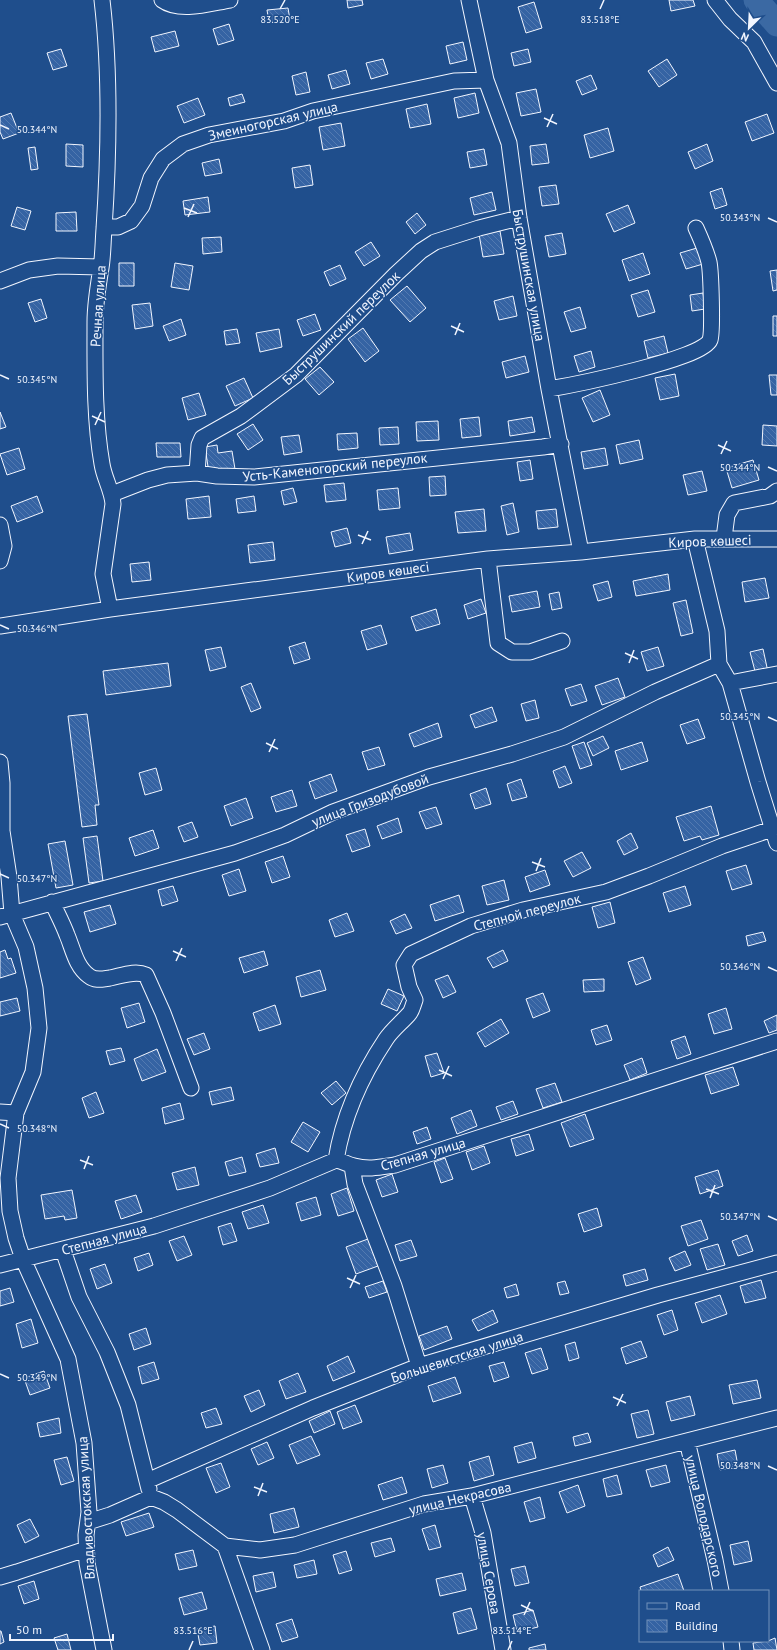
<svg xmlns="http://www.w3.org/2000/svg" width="777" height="1650" viewBox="0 0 777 1650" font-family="'PT Sans',sans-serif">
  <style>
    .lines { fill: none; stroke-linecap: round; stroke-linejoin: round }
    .river { stroke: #3b69a3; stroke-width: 25 }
    .building { fill: url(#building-back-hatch); stroke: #f2f6ff }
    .minor-casing { stroke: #f2f6ff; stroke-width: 17 }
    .minor { stroke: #1f4e8c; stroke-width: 15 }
    .ticks { fill: none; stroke: #f2f6ff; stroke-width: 1.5 }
    .labels { text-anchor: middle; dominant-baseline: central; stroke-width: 3; stroke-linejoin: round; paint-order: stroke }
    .street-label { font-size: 14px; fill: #f2f6ff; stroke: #1f4e8c }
    .ticks-label { font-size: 10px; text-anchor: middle; fill: #f2f6ff; stroke: #1f4e8c; stroke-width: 3; stroke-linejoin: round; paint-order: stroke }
  </style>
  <defs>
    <pattern id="building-back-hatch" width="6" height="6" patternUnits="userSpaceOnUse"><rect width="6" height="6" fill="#3563a3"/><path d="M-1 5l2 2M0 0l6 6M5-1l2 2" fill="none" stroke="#537ab1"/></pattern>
  </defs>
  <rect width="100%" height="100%" fill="#1f4e8c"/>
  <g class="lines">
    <path class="river" d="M756 0 777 24"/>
  </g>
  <path class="building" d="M347 0H362L363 5 348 8Z
    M669 0H693L695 6 671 11Z
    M534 2 542 28 526 33 518 7Z
    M288 8 290 20 269 22 267 10Z
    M229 24 234 40 218 45 213 29Z
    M175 31 179 46 155 52 151 37Z
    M463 42 467 60 450 64 446 46Z
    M61 49 67 66 53 70 47 53Z
    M528 49 531 62 514 66 511 53Z
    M383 59 388 74 371 79 366 63Z
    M667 59 677 75 659 87 648 71Z
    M346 70 350 84 332 89 328 75Z
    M306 72 310 92 296 95 292 76Z
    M591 75 597 89 582 95 576 81Z
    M536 89 541 112 521 116 516 93Z
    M475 93 479 113 458 118 454 98Z
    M242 94 245 102 230 106 228 98Z
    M198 98 205 115 184 123 177 106Z
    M427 104 431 124 410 128 406 109Z
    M11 113 19 133 3 139 0 132V117Z
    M767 114 774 133 752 141 745 122Z
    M341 123 345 146 323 150 319 127Z
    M608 128 614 151 590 158 584 135Z
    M66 144 83 145V167L66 166Z
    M546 144 549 163 532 165 530 146Z
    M707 144 713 161 695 169 688 152Z
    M35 147 38 169 31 170 28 148Z
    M484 149 487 165 470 168 467 152Z
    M219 159 222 173 205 176 202 163Z
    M310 165 313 185 295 188 292 168Z
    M556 185 559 204 542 206 539 187Z
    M722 188 727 205 715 209 710 192Z
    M492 192 496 210 474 215 470 198Z
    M208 197 210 212 185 215 183 201Z
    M628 205 635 223 614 232 606 214Z
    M17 207 31 211 25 230 11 226Z
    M76 212 77 231H56V213Z
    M417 213 426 225 415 234 406 222Z
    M500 231 504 254 483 257 479 234Z
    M562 233 566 254 549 257 545 236Z
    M221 237 222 252 203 254 202 238Z
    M371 242 380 256 364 266 355 252Z
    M697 248 703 264 686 269 680 253Z
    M643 253 650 274 629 281 622 260Z
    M119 263H134V286H119Z
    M175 263 193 266 189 290 171 287Z
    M340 265 346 279 330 286 324 272Z
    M777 270V290L773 291 770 271Z
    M407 286 426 308 410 322 390 300Z
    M648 290 655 312 638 317 631 295Z
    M703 293 705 309 692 311 690 295Z
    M513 296 517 316 499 320 494 301Z
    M41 299 47 318 35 322 28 303Z
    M150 303 153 326 135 329 132 305Z
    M580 307 586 328 571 332 564 312Z
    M315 314 321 330 303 336 297 320Z
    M773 316H777V336H773Z
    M181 319 186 335 169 341 163 326Z
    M363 328 379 351 365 362 348 339Z
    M237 329 240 343 226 345 224 331Z
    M279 329 282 347 260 352 256 333Z
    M664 336 668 353 648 358 644 341Z
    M591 351 595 367 579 372 574 356Z
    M525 356 529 372 506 378 502 362Z
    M320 367 334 382 319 395 305 379Z
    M675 374 679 396 660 400 655 378Z
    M769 375H777V395H771Z
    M244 378 253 398 235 406 226 386Z
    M600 390 610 415 593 422 582 398Z
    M199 393 206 415 188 420 182 398Z
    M0 412 6 427 0 429Z
    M479 417 481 436 462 438 460 419Z
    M532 417 535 432 510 436 508 421Z
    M438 421 439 440 417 441 416 422Z
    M253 424 263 440 248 450 237 434Z
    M763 425 777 426V446L762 445Z
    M398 427 399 444 380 445 379 428Z
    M357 433 358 448 338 450 337 434Z
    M299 435 302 452 284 455 281 437Z
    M639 440 643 459 620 464 616 445Z
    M156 443H180L181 457H157Z
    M217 445 218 453 232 451 235 469 209 473 205 447Z
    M19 448 25 469 7 475 0 454Z
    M605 448 608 465 584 469 581 452Z
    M530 460 533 479 520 481 517 462Z
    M753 460 759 480 732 488 726 468Z
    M702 471 707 491 688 495 683 475Z
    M445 476 446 495 430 496 429 477Z
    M344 483 346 500 326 502 324 485Z
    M293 488 297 502 284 505 281 491Z
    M398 488 400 508 379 510 377 490Z
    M37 496 43 512 17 522 11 506Z
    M209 496 211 517 188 519 186 499Z
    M254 496 256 511 238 513 236 499Z
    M513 503 519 532 507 535 501 506Z
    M484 509 486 531 458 533 455 512Z
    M556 509 558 527 538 529 536 511Z
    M347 528 351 543 335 547 331 532Z
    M410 533 413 550 389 554 386 537Z
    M273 542 275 560 250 563 248 545Z
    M149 562 151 580 132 582 130 564Z
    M668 574 670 590 636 596 633 581Z
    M765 578 769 598 745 602 742 582Z
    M608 581 612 597 598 601 593 585Z
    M537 591 540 607 512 612 509 596Z
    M559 592 562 608 552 610 549 594Z
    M481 599 486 613 468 619 464 605Z
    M686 600 693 633 681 636 673 603Z
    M436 609 440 624 416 631 411 617Z
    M381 625 387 644 367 650 361 631Z
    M305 642 310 659 294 664 289 647Z
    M221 647 226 667 210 671 205 650Z
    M658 647 664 666 647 671 641 652Z
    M763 649 768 672 756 675 750 652Z
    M168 663 171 686 106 695 103 671Z
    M618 678 625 697 602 705 595 686Z
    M251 683 261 708 251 712 241 687Z
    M581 684 587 701 571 706 565 689Z
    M535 700 539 718 526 721 521 704Z
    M492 707 497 721 475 728 470 715Z
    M87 714 99 805H95L97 825 82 827 68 716Z
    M698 719 705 738 687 744 680 725Z
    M438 723 442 737 414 747 409 734Z
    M603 736 609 748 593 756 587 743Z
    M584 742 592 765 580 769 572 746Z
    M642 742 648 761 621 770 615 751Z
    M379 747 385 765 368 770 362 752Z
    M565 766 572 783 559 788 553 771Z
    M156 768 162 790 145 795 139 773Z
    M331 774 337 791 315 799 309 782Z
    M521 779 527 797 512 801 507 784Z
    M486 788 491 804 475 809 470 794Z
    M292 790 297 806 276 812 271 797Z
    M246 798 253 818 231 826 224 806Z
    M711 806 719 835 702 840 700 836 684 841 676 817Z
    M436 807 442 824 426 829 419 812Z
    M398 818 402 832 382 839 377 826Z
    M192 822 198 837 184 842 178 827Z
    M365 829 370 846 352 852 346 835Z
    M153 830 159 848 135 856 129 838Z
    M631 833 638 848 624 855 617 841Z
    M97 836 103 881 89 883 83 838Z
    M65 841 73 885 56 888 48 844Z
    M582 852 591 868 573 877 564 861Z
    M283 856 290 877 272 883 265 862Z
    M746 865 752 884 732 890 726 871Z
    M239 869 246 891 229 896 222 875Z
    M545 870 550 885 530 892 525 877Z
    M504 880 509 900 487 905 482 886Z
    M173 886 178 901 162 906 158 890Z
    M685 886 691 905 669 912 663 893Z
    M459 895 464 912 435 921 430 905Z
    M610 902 615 923 598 928 592 907Z
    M110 905 116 924 90 932 84 912Z
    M347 913 354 931 335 937 329 920Z
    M405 914 412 928 396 934 390 921Z
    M763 932 766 941 748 946 746 936Z
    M5 950 8 959 11 958 16 973 0 978V952Z
    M503 950 508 961 493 968 487 958Z
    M264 951 268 965 244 973 239 958Z
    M643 957 651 979 636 985 628 962Z
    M320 970 326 990 301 997 296 977Z
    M448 975 456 992 443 998 435 980Z
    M604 979V991L584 992 583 980Z
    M388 989 404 996 397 1011 381 1004Z
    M543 993 550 1011 533 1018 526 999Z
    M17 998 20 1011 0 1016V1002Z
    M139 1003 145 1022 127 1028 121 1008Z
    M275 1005 281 1024 259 1031 253 1013Z
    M726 1008 732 1029 714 1034 708 1014Z
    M777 1015V1030L769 1033 764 1021Z
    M501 1019 509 1033 485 1047 477 1033Z
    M607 1025 612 1040 596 1045 591 1030Z
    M204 1033 210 1049 194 1055 187 1039Z
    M685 1036 691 1054 677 1059 671 1041Z
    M121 1048 125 1061 110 1065 106 1051Z
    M157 1049 166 1072 142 1081 134 1059Z
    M437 1053 444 1073 431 1077 425 1056Z
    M642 1058 647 1073 630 1080 624 1065Z
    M733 1067 739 1085 711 1094 705 1075Z
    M336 1081 346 1093 332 1105 321 1093Z
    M555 1083 562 1102 543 1108 536 1089Z
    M231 1087 234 1100 212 1105 209 1092Z
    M96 1092 104 1113 89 1118 82 1098Z
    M513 1101 518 1114 501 1120 496 1107Z
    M180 1103 184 1119 165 1124 162 1108Z
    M471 1110 477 1126 457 1134 451 1118Z
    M585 1114 594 1139 570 1147 561 1123Z
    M303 1122 320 1132 308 1152 291 1142Z
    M427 1127 431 1139 417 1144 413 1132Z
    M529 1134 534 1150 516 1156 511 1139Z
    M484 1146 490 1163 472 1170 466 1152Z
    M275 1148 279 1163 260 1167 256 1154Z
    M242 1157 246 1172 229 1176 225 1162Z
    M445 1158 453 1179 441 1183 434 1162Z
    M195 1167 199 1185 177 1190 172 1173Z
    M718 1170 723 1186 700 1194 695 1177Z
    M392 1174 398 1192 382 1197 376 1180Z
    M347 1188 354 1211 338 1216 331 1194Z
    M72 1190 77 1218 65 1220 64 1216 45 1219 41 1195Z
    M136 1195 142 1212 121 1219 115 1201Z
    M316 1197 321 1215 301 1221 296 1203Z
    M263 1205 269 1223 248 1229 242 1212Z
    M597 1208 602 1226 584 1232 578 1214Z
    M701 1220 708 1239 688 1246 681 1226Z
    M231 1223 237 1241 223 1245 218 1227Z
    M747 1235 753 1251 738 1256 732 1241Z
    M184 1236 192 1255 177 1261 169 1241Z
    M368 1239 378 1266 356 1274 346 1247Z
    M411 1240 417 1256 400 1261 395 1245Z
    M718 1244 725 1265 707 1270 700 1249Z
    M685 1251 691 1265 675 1271 669 1258Z
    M149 1253 153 1265 138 1271 134 1258Z
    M105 1264 112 1283 97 1289 90 1269Z
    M645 1269 648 1280 626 1286 623 1275Z
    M761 1280 766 1298 745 1303 740 1286Z
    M383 1281 387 1292 369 1298 365 1287Z
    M565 1281 569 1293 560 1295 557 1283Z
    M516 1284 519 1295 507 1298 504 1288Z
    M10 1288 14 1302 0 1306V1291Z
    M720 1295 727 1314 702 1323 695 1303Z
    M493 1310 498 1322 478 1331 472 1320Z
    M672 1310 678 1330 664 1335 657 1315Z
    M31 1319 38 1343 22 1348 16 1324Z
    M447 1326 452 1339 424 1350 419 1336Z
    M146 1328 151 1344 134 1350 129 1334Z
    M641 1341 647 1357 626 1364 621 1348Z
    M575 1342 579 1358 569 1361 565 1345Z
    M541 1348 548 1369 532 1374 525 1353Z
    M348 1356 355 1372 333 1381 327 1366Z
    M154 1362 159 1379 142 1384 138 1367Z
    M504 1362 509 1377 494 1382 489 1366Z
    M44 1371 50 1388 30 1395 24 1378Z
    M298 1373 306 1392 286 1399 279 1381Z
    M455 1377 461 1393 433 1402 428 1386Z
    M757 1380 761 1398 733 1404 729 1385Z
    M259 1390 265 1405 251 1412 244 1396Z
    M690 1396 695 1415 671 1421 666 1402Z
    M355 1405 362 1422 343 1429 337 1412Z
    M216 1408 222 1424 206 1428 201 1413Z
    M648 1410 654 1434 637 1438 631 1414Z
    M330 1411 335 1424 314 1433 309 1421Z
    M59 1418 61 1433 40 1437 37 1423Z
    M588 1433 591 1442 575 1446 573 1437Z
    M311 1436 320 1455 297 1464 289 1445Z
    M267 1442 274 1458 258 1465 251 1449Z
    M532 1442 536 1458 518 1463 514 1447Z
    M735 1450 738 1466 720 1470 717 1454Z
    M489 1456 494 1475 474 1481 469 1462Z
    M67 1457 74 1481 61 1485 54 1460Z
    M221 1463 230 1487 216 1493 206 1468Z
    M443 1465 448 1483 432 1488 427 1469Z
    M666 1465 670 1482 651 1487 646 1470Z
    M617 1475 622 1494 607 1497 603 1479Z
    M402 1477 407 1493 383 1500 378 1485Z
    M578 1485 585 1506 567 1513 559 1492Z
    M540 1497 545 1518 530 1522 524 1502Z
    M294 1508 299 1527 274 1533 270 1514Z
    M149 1513 154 1527 126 1536 121 1522Z
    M30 1519 39 1536 25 1543 17 1525Z
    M435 1525 441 1547 429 1550 422 1529Z
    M391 1538 395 1551 375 1557 371 1543Z
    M748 1541 752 1561 734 1565 730 1545Z
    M668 1547 674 1560 658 1567 653 1555Z
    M193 1550 197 1566 179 1570 175 1554Z
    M346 1551 352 1570 339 1574 333 1555Z
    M314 1560 317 1574 297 1578 294 1565Z
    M525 1566 529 1583 515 1586 511 1569Z
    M273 1572 276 1587 256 1592 253 1576Z
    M462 1573 466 1590 440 1596 436 1579Z
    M678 1574 684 1591H641L640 1587Z
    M34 1581 39 1599 24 1604 18 1586Z
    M202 1592 207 1609 184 1615 179 1598Z
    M471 1608 477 1629 458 1634 453 1613Z
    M533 1610 538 1627 517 1632 513 1615Z
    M292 1619 298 1637 282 1642 276 1624Z
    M215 1626 217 1643 200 1645 197 1629Z
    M0 1631H1L4 1642 0 1644Z
    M67 1634 71 1650H58L54 1638Z
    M775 1638 777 1650H754L753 1643 768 1641Z
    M545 1644 546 1650H529V1648Z"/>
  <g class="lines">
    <defs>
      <path id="minor" d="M102 0C111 76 109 153 104 229 103 242 103 256 101 268 98 286 95 304 95 322 95 369 94 418 102 464 104 478 112 490 113 504L103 574 110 609
        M162 0C180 13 211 3 230 0
        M469 0 486 80 509 143 519 218 549 389 581 552
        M715 0 730 19 754 42 777 83
        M104 227H118L131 221 142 206 151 178 163 159 183 144 209 135 284 121 313 111 454 81 486 80
        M0 281 29 270 58 266 101 267
        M549 389C573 385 703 359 710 340 713 332 711 272 709 262 706 250 701 239 696 228
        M197 473 199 445 202 438 241 416 296 375 396 274 421 251 435 242 479 228 519 218
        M112 494 148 480 167 475 197 473 217 476 254 477 543 447 561 444
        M0 525 4 546 0 561
        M724 538 727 515 734 503 770 496 777 491
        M695 539 717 631 719 664 730 683 758 782 777 843
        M488 559 498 643 512 652H530L562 641
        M0 626 110 609 488 559 581 552 695 539H777
        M730 683 777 674
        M0 762 2 783V831L9 877 12 914 26 947 35 988 39 1028 33 1072 16 1113 8 1178 10 1211 16 1238 23 1259 68 1359 84 1443 89 1512 86 1535 87 1563 104 1650
        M52 902C57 913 63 924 67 935 73 949 76 967 89 976 95 981 102 979 110 978 121 976 135 970 146 975L163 1013 191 1088
        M0 917 235 853 285 835 333 812 429 777 512 754 564 737 655 692 719 664
        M0 1112 16 1113
        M336 1160C343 1117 362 1075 386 1039 392 1030 401 1023 409 1014 412 1011 413 1005 415 1000L409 987 404 965 411 954 471 926 523 910 606 892 649 876 722 846 772 829
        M352 1166 355 1184 394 1286 419 1366
        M63 1250 79 1297 107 1352 128 1405 149 1489
        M0 1265 154 1226 270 1188 336 1160C343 1161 348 1165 354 1166 369 1170 381 1167 395 1165L777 1041
        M687 1441 715 1560 721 1591
        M147 1481 313 1408 419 1366 658 1295 777 1263
        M472 1496 483 1533 503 1650
        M88 1522 110 1515 151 1497 164 1502 177 1510 225 1546 260 1550 295 1545 424 1504 472 1496 777 1418
        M225 1546 262 1650
        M0 1577 17 1572 86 1549
        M731 1641 732 1650"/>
    </defs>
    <use href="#minor" class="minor-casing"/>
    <use href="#minor" class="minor"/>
  </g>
  <path class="ticks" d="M280 9 285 0M600 9 604 0M544 118 557 124M0 125 9 129M547 127 553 114M184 208 197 213M188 217 194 204M768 218 777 222M451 326 464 332M455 335 460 323M0 375 9 379M92 416 105 422M95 425 101 412M718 445 731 451M721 454 727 441M768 467 777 471M358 535 371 540M362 544 368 531M0 625 9 629M625 653 638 659M629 663 634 650M768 717 777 721M266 743 278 749M269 752 275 739M532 862 545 867M536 871 541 858M0 874 9 878M173 951 186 957M176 961 182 948M768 967 777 971M439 1070 452 1076M443 1079 449 1066M0 1124 9 1128M80 1160 93 1165M84 1169 89 1156M706 1189 719 1194M710 1198 715 1185M768 1216 777 1220M347 1278 360 1284M350 1288 356 1275M0 1374 9 1378M613 1397 626 1403M617 1406 623 1394M768 1466 777 1470M254 1487 267 1492M258 1496 263 1483M521 1605 533 1611M524 1615 530 1602M189 1650 193 1641M508 1650 512 1641"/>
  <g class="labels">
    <g class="street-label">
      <text transform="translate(273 121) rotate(-13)">Змеиногорская улица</text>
      <text transform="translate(529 275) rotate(80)">Быструшинская улица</text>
      <text transform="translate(98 306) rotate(-86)">Речная улица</text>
      <text transform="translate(341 328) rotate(-44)">Быструшинский переулок</text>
      <text transform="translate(335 467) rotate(-6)">Усть-Каменогорский переулок</text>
      <text transform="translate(710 541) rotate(-2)">Киров көшесі</text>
      <text transform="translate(388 572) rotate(-8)">Киров көшесі</text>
      <text transform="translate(370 800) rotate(-21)">улица Гризодубовой</text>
      <text transform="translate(527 912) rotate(-15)">Степной переулок</text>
      <text transform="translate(423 1154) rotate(-16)">Степная улица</text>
      <text transform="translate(104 1239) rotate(-15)">Степная улица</text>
      <text transform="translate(457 1357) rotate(-18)">Большевистская улица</text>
      <text transform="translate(460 1498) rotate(-13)">улица Некрасова</text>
      <text transform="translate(86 1508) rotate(-93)">Владивостокская улица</text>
      <text transform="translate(704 1516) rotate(77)">улица Володарского</text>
      <text transform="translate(489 1573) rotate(80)">улица Серова</text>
    </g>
  </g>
  <g class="ticks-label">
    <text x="280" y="23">83.520°E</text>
    <text x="600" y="23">83.518°E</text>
    <text x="37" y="133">50.344°N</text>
    <text x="740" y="221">50.343°N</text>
    <text x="37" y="383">50.345°N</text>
    <text x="740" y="471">50.344°N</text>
    <text x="37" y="632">50.346°N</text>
    <text x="740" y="720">50.345°N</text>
    <text x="37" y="882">50.347°N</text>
    <text x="740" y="970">50.346°N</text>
    <text x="37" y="1132">50.348°N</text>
    <text x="740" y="1220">50.347°N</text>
    <text x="37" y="1381">50.349°N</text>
    <text x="740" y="1469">50.348°N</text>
    <text x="193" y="1634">83.516°E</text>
    <text x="512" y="1634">83.514°E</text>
  </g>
  <rect x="639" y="1590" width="130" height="52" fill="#1f4e8c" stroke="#7391ba"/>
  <rect x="647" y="1603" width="20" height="6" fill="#1f4e8c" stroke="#7391ba"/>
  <text x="675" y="1610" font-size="12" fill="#f2f6ff">Road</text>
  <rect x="647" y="1620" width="20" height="12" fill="url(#building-back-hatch)" stroke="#7391ba"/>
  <text x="675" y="1630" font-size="12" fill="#f2f6ff">Building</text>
  <g transform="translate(749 28) rotate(204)" stroke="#1f4e8c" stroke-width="3" paint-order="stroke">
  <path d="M0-3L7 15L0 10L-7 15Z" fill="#f2f6ff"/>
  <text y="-6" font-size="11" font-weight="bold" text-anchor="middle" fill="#f2f6ff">N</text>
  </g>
  <path d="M10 1634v6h103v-6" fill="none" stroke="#f2f6ff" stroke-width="2"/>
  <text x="16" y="1634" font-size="12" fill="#f2f6ff" stroke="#1f4e8c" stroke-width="3" paint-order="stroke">50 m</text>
</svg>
